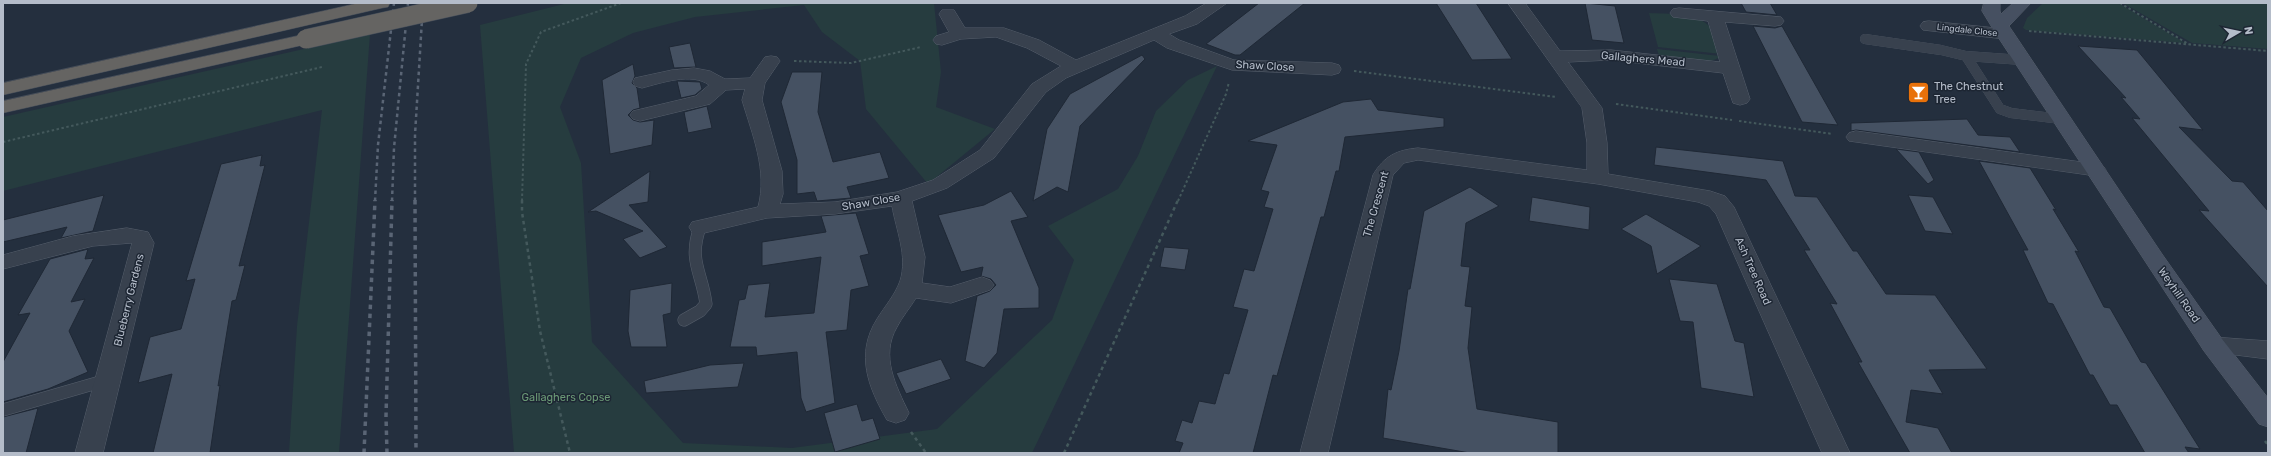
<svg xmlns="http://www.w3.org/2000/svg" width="2271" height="456" viewBox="0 0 2271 456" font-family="Rubik,sans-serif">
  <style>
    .green { fill: #263c3f }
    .building { fill: #455162; stroke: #1f2835 }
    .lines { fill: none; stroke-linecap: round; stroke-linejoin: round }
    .service-far1-casing { stroke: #565f6c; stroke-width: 10 }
    .service-casing { stroke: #565f6c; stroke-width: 13 }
    .minor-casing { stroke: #565f6c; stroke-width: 1 }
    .secondary-casing { stroke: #565f6c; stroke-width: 1 }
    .trunk-casing { stroke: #434c59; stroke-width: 1 }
    .path-far1 { stroke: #44595c; stroke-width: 2; stroke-dasharray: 2.5 2.5; stroke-linecap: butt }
    .path { stroke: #44595c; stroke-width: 2.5; stroke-dasharray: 3.5 3.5; stroke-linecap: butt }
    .service-far1 { stroke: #38414e; stroke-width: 10 }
    .service { stroke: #38414e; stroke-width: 12 }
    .minor { fill: #38414e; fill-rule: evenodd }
    .secondary { fill: #465061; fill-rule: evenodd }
    .trunk { fill: #656462; fill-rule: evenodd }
    .rail-far1 { stroke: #5a6575; stroke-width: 2.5; stroke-dasharray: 3.5 3.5; stroke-linecap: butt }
    .rail { stroke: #5a6575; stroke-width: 3.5; stroke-dasharray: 4.5 4.5; stroke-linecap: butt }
    .trunk-bridge-casing { stroke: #434c59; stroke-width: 20; stroke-linecap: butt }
    .trunk-bridge { stroke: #656462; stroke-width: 19 }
    .labels { text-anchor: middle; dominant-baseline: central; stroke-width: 3; stroke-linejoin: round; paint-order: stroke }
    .far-street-label { font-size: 9px; fill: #b4bcc9; stroke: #1d2633 }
    .street-label { font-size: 11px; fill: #b4bcc9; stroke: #1d2633 }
    .poi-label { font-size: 11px; fill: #b4bcc9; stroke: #1d2633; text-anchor: start }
    .park-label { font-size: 11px; fill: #6b9a76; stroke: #1d2633 }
  </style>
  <rect width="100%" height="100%" fill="#242f3e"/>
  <path class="green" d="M568 3H934L941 72 936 107 995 129 928 184 866 109 860 61 822 32 804 5 695 17 633 33 581 58 560 107 581 163 592 342 683 443 792 448 937 429 1052 320 1074 260 1048 226 1118 189 1138 156 1156 111 1188 80 1217 66 1032 453H514L480 25Z
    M2043 3H2118L2185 43 2026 30 2023 28 2027 18Z
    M2123 3H2268V49L2192 43Z
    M1649 13C1667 14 1698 12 1711 28 1716 35 1718 46 1721 54L1658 47Z
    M370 34 339 453H289L297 326 322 110 3 191V117Z
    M1657 49 1720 56C1712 67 1672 58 1659 56Z"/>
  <path class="building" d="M1259 3H1305L1240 55H1235L1206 44Z
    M1436 3H1476L1512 59 1472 60Z
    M1585 3 1615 6 1624 43 1592 40Z
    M1741 3H1770L1777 15 1746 12Z
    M1753 26 1775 28 1782 26 1838 125 1802 122Z
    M690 43 696 67 674 68 669 47Z
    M2078 46 2137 50 2203 130 2179 127 2232 181 2243 182 2268 211V287L2199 210 2209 211 2132 118 2140 119 2121 97 2126 98Z
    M1142 55 1145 59 1080 126 1068 192 1057 187 1033 201 1047 129 1070 94Z
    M633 64 635 76 632 83 637 88 640 108 633 110 628 115 633 120 640 122 654 120 652 145 610 154 602 80Z
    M792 72H822L818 112 833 162 880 152 889 178 847 187 851 198 817 201 814 192 797 194V160L781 102Z
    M677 81 700 82 702 89 695 95 681 98Z
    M1371 99 1378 110 1444 118V127L1345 137 1339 171H1336L1324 217H1321L1277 376 1273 375 1253 453H1179L1183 443 1175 441 1182 420 1192 423 1199 401 1215 404 1224 373 1229 374 1248 310 1233 307 1244 269 1254 271 1273 209 1264 207 1269 192 1261 190 1277 145 1248 141 1343 102Z
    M707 106 712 128 688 133 684 112Z
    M1967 119 1978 135 2010 137 2020 152 1856 130 1851 131V123Z
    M1656 147 1783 161 1795 196 1817 197 1853 251H1857L1886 294 1935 295 1987 369 1929 370 1943 394 1911 390 1906 422 1938 428 1952 453H1910L1858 362H1862L1830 303 1837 304 1804 250H1810L1766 180 1654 165Z
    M1896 149 1919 152 1934 180 1928 184Z
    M262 155 260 166 265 165 239 266 245 265 236 300 232 301 218 386 220 385 210 453H153L172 374 138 383 150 337 181 329 195 279 186 281 221 164Z
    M1979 161 2030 168 2056 210 2053 209 2079 252 2075 251 2104 307 2110 308 2141 362 2146 363 2200 449 2185 447 2189 453H2145L2117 405H2110L2093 375H2090L2053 304 2048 303 2023 250H2028Z
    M650 171 648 202 629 205 667 247 640 258 623 239 643 231 596 211 588 212Z
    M1470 187 1499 206 1466 223 1461 266 1470 267 1465 306 1472 307 1468 348 1477 409 1558 422V453H1470L1383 438 1388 389 1391 390 1399 351 1408 289H1410L1424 211Z
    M1011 191 1028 217 1011 221 1039 288V308L1004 309 997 353 984 368 965 361 977 296 990 291 996 285 991 279 981 276 983 267 961 272 938 215 984 205Z
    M104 195 93 231 61 238 67 227 3 242V220Z
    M1908 195 1933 197 1953 234 1925 231Z
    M1532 197 1590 207 1589 230 1529 221Z
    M856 213 869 254 860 256 869 286 851 290 847 330 826 332 835 403 806 412 801 398 797 352 757 356 756 347H730L739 300 745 299 748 285 770 283 765 317 814 313 821 257 762 266V242L826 232 821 216Z
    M1646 214 1701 246 1657 274 1651 246 1621 229Z
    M1164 247 1189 249 1185 270 1160 267Z
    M88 249 85 259 94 258 71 302 85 299 69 331 88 372 48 389 3 402V362L30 313 18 315 50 259Z
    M1669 279 1717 284 1735 341 1744 343 1754 397 1701 388 1693 322 1680 321Z
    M672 283 671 313 663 315 667 347H631L628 331 630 290Z
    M941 359 951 379 906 394 896 373Z
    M744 363 738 387 646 393 644 381 710 365Z
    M857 404 862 421 873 418 880 439 835 452 824 413Z
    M38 408 26 453H3V417Z"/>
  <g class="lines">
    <defs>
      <path id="service-far1" d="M1865 39 1941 50 1966 56
        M2022 60 1966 56 2000 109 2011 113 2061 119"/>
      <path id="service" d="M684 320 700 311 706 304C702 272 688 261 700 227
        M3 410 107 380"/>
      <path id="minor" d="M1207 3H1227L1197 24 1169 34 1179 40 1234 60 1332 63 1339 65 1341 69 1339 73 1332 75 1232 70 1167 48 1154 40 1066 78 1046 92 994 158 947 188 912 201 925 257 922 283 950 287 982 277 990 280 994 285 990 290 951 303 916 298C910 308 902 317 897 327 880 356 896 386 909 413L905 420 896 423 887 420C868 387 855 354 877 319 885 306 895 295 900 281 908 256 896 230 892 206L835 214 767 218 700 234 692 232 689 227 692 222 758 207C768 171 752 134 742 100L745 89 726 90 710 104 640 121 633 119 630 115 633 111 696 96 709 85C692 72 661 83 642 88L635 86 633 82 635 78 672 70 694 68 710 71 725 79 750 78 765 57 771 56 777 57 780 61 765 83 762 100 782 171 783 194 780 204 835 202 897 192 933 180 980 150 1032 84 1061 66 1027 48 996 37 961 39 942 45 936 44 933 40 936 36 949 32 939 14 942 10H954L965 28H1004L1039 40 1076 60 1185 16Z
        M1508 3H1525L1560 51 1611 50 1720 62 1708 21 1673 17 1670 13 1673 9 1679 8 1781 17 1784 21 1781 25 1775 26 1725 22 1750 99 1747 103 1740 105 1733 103 1723 73 1611 60 1568 62 1602 108 1607 143 1608 174 1710 191 1725 196 1734 207 1850 453H1822L1716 214 1709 206 1698 202 1598 184 1418 160 1404 163 1393 175 1328 453H1300L1373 175C1384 156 1397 150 1418 148L1587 170V143L1582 108Z
        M1929 21 2005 29 2011 30 2014 34 2011 38 2005 39 1923 30 1920 26 1923 22Z
        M1856 131 2096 164 2103 166 2106 170 2103 174 2096 176 1849 141 1846 137 1849 133Z
        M127 228 148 232 154 243 103 453H75L132 243 93 246 3 269V255L73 236Z
        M2213 337 2268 341V359L2204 351 2201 345 2204 339Z"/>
      <path id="secondary" d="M1984 3H2000V11L2001 14 2013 3H2031L2009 26 2162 254 2222 339 2268 398V427L2259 424 2204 351 1996 34 1982 11Z"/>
      <path id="trunk" d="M359 3H390L388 7 382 8 3 95V83Z
        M306 34 312 35 315 39 312 43 3 113V101Z"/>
    </defs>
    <use href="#service-far1" class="service-far1-casing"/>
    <use href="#service" class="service-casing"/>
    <use href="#minor" class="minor-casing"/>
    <use href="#secondary" class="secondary-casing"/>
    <use href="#trunk" class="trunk-casing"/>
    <path class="path-far1" d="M2120 3 2190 45
      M2029 31 2268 51
      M794 61 851 63 921 47
      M1354 71 1556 97
      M1616 104 1732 120
      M1739 121 1833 134
      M3 142 322 67
      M522 201 526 64 541 32 621 3
      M1178 201 1226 94 1229 82"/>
    <path class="path" d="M522 200V212L540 331 570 453
      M911 432 926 453
      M2265 441 2268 445
      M1064 453 1178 200"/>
    <use href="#service-far1" class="service-far1"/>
    <use href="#service" class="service"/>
    <use href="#minor" class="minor"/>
    <use href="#secondary" class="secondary"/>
    <use href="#trunk" class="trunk"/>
    <path class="rail-far1" d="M375 201 378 145 394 3
      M392 201 394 148 408 3
      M415 201V135L423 3"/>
    <path class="rail" d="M415 200 416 453
      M364 453 375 200
      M387 453 386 416 392 200"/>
    <defs>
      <path id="trunk-bridge" d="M306 39 468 3"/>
    </defs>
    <use href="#trunk-bridge" class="trunk-bridge-casing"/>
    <use href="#trunk-bridge" class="trunk-bridge"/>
  </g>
  <defs>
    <symbol id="bar-square" viewBox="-11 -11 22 22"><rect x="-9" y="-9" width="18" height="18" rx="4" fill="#e8710a" stroke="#1d2633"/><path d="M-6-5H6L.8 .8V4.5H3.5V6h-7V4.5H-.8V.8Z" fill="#fff"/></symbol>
  </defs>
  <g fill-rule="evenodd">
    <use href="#bar-square" x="1906" y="80" width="25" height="25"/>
  </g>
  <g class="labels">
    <g class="far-street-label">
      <text transform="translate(1967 30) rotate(6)">Lingdale Close</text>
    </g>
    <g class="street-label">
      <text transform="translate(1643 59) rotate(5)">Gallaghers Mead</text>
      <text transform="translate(1265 66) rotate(3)">Shaw Close</text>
      <text transform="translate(871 202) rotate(-10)">Shaw Close</text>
      <text transform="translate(1376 204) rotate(-74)">The Crescent</text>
      <text transform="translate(1753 271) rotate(66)">Ash Tree Road</text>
      <text transform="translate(2179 295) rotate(55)">Weyhill Road</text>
      <text transform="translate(129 300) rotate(-76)">Blueberry Gardens</text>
    </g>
    <g class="poi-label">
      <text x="1934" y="86">The Chestnut<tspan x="1934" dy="13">Tree</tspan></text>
    </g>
    <g class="park-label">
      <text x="566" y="397">Gallaghers Copse</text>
    </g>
  </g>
  <rect width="2271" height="456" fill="none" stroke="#b4bcc9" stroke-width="8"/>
  <g transform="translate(2239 32) rotate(81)" stroke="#1d2633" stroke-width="3" paint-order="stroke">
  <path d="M0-3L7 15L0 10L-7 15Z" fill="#b4bcc9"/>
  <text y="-6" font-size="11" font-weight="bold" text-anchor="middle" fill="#b4bcc9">N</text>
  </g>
</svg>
